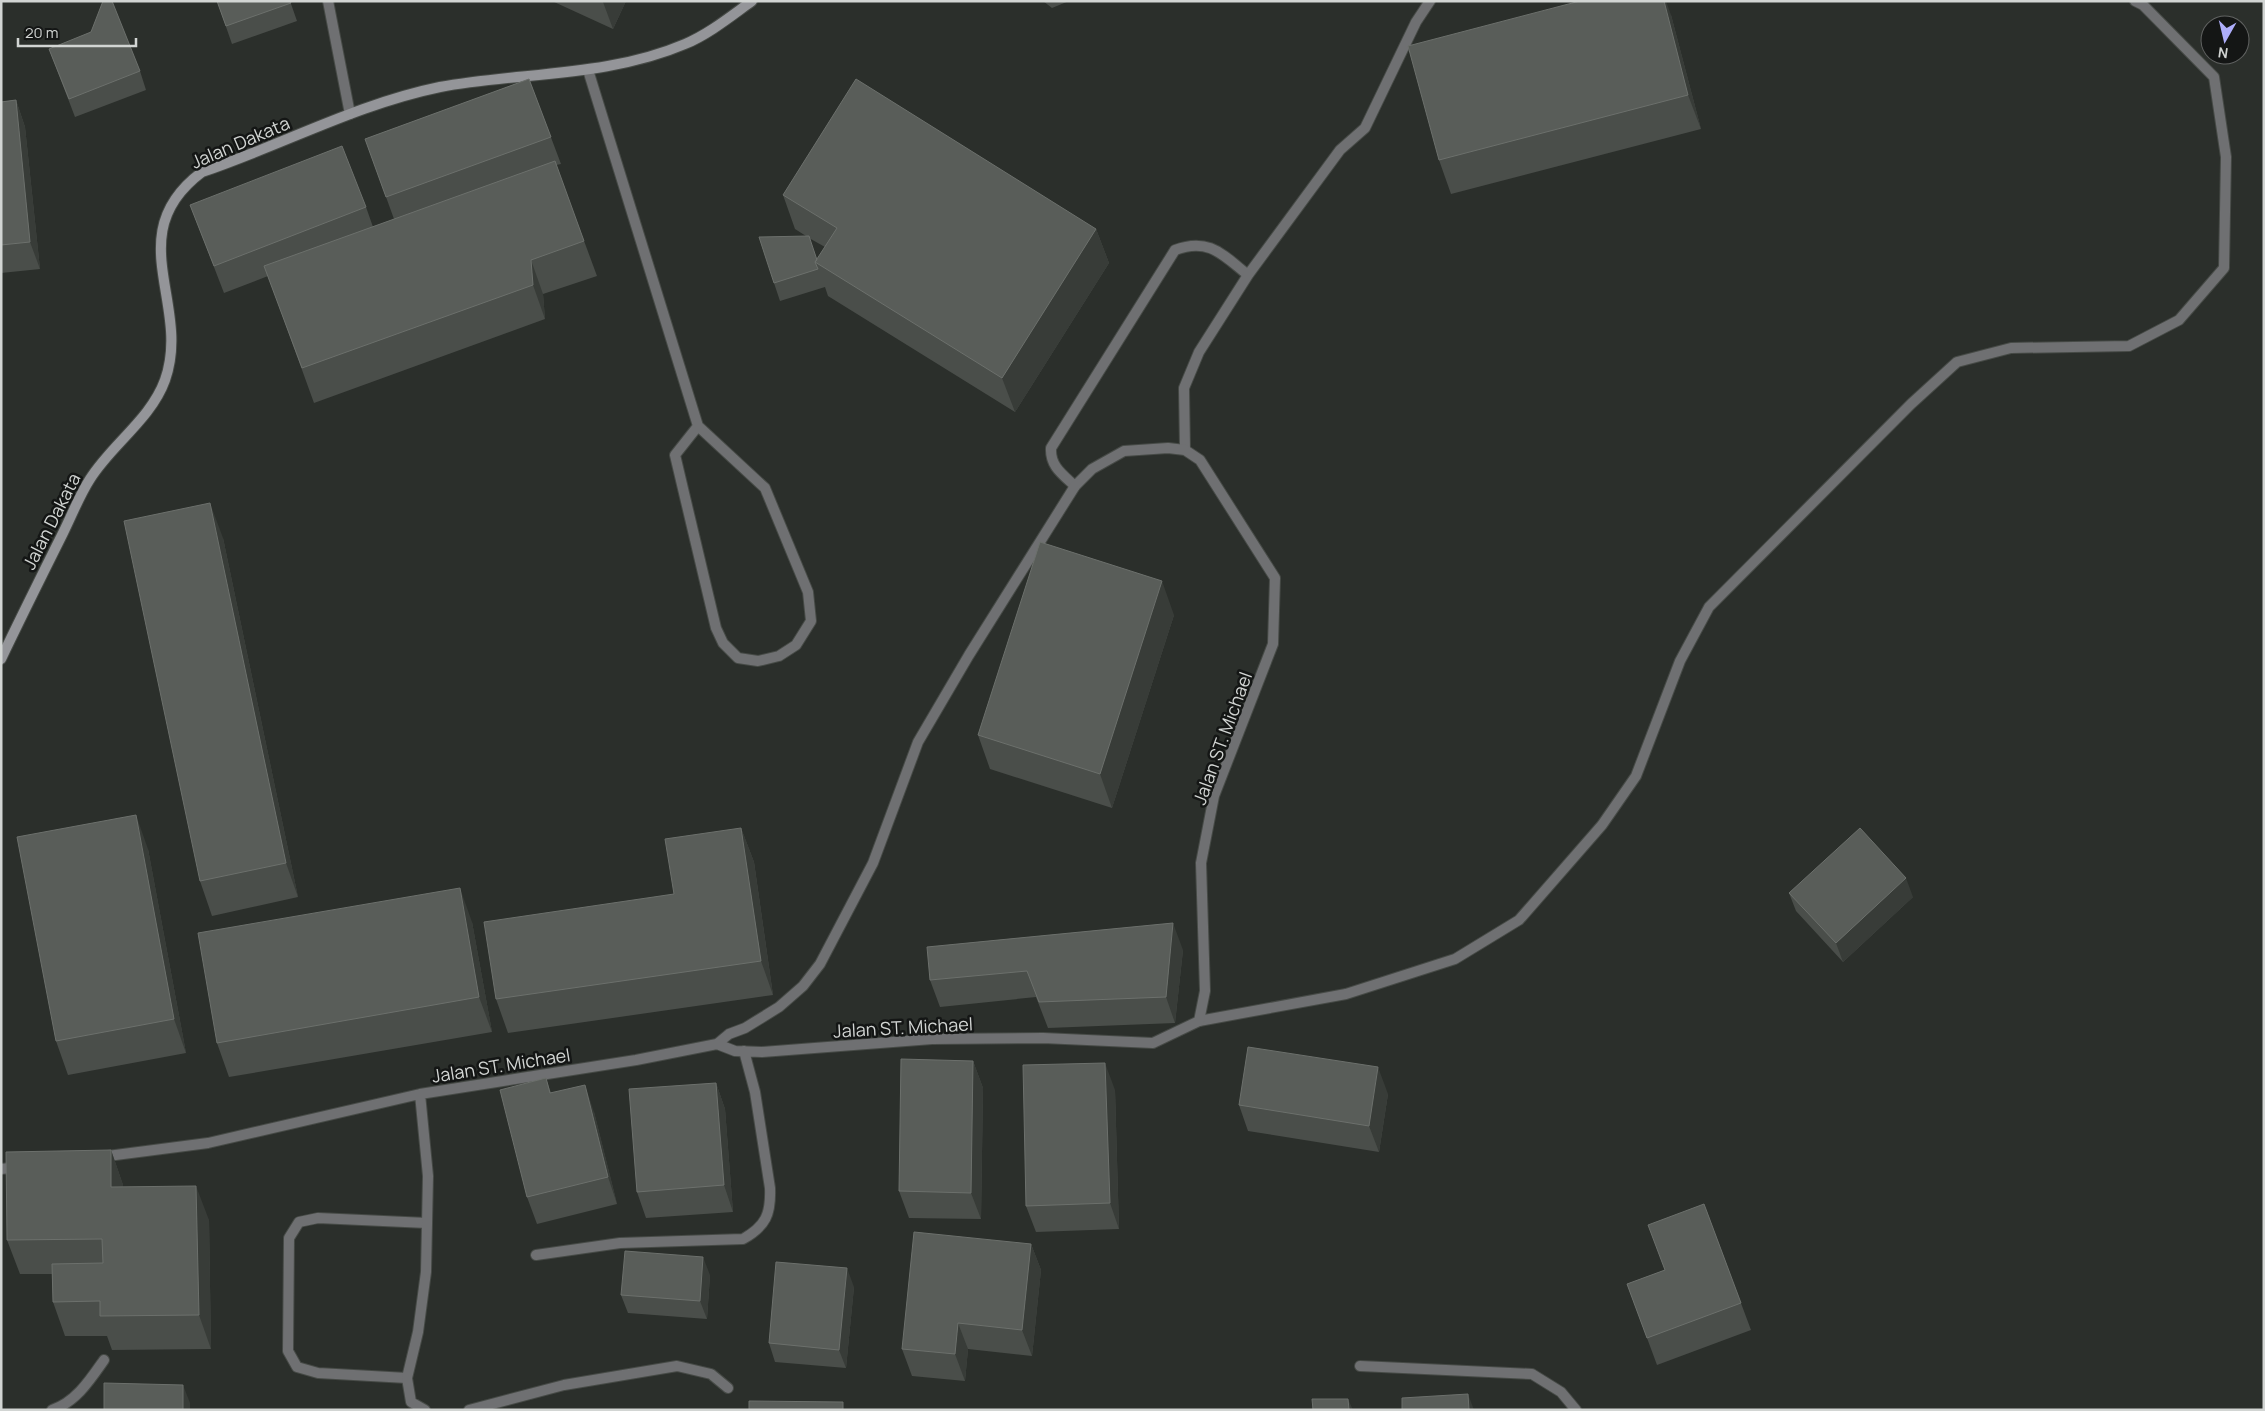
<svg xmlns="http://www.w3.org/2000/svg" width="2265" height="1411" viewBox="0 0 2265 1411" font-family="Manrope,sans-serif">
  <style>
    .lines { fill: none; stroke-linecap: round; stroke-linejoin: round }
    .lane-casing { stroke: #464a46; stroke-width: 12 }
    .street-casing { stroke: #464a46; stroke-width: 12 }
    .secondary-casing { stroke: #464a46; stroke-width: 12 }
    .lane { stroke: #6f7072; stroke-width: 10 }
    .street { stroke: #6f7072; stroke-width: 10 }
    .secondary { stroke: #949599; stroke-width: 10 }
    .wall { fill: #4a4e4a; fill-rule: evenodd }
    .shaded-wall { fill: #383c38 }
    .building { fill: #595d59; stroke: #6c706c }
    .labels { text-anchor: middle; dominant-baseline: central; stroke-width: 5; stroke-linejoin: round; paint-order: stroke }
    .street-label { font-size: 18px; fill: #d2d5d3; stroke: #141615 }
  </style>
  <rect width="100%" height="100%" fill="#2b2f2b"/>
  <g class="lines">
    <defs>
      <path id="lane" d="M328 1 350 114
        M588 70 698 426 765 488 808 592 811 621 796 645 779 656 758 661 738 658 723 643 716 628 675 455 698 426
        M1185 450 1184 388 1199 352 1248 275 1340 150 1365 128 1416 22 1430 1
        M1075 486C1062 474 1050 466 1051 448L1175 250C1209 237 1223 255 1248 275
        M1199 1021 1346 994 1455 959 1519 920 1602 825 1636 776 1680 661 1709 607 1911 404 1957 362 2011 348 2129 346 2179 320 2224 268 2226 157 2214 77 2143 5 2135 1
        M407 1378 318 1373 297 1367 288 1351 289 1238 299 1222 318 1218 427 1223"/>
      <path id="street" d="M420 1094 428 1176 426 1272 418 1332 407 1378 411 1402 425 1410
        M100 1157 208 1143 420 1094 636 1060 717 1044 735 1051 762 1052 932 1039 1043 1038 1153 1043 1199 1021 1205 991 1201 863 1214 796 1273 644 1275 578 1200 460 1185 450 1168 448 1124 451 1092 469 1075 486 969 655 918 742 873 863 820 964 803 986 779 1007 745 1028 729 1034 717 1044
        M1 1169 19 1167
        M536 1255 620 1243 743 1239C766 1226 771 1214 770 1188L755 1092 744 1051
        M1360 1366 1532 1374 1561 1392 1576 1410
        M52 1410C76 1402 90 1380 104 1360
        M469 1410 564 1385 677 1366 711 1374 728 1388"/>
      <path id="secondary" d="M1 659C21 617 42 575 63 533 72 515 79 496 90 479 111 445 151 419 165 380 192 304 119 234 202 172 282 145 357 104 440 87 522 72 608 77 685 44 709 34 731 16 752 1"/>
    </defs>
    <use href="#lane" class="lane-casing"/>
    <use href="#street" class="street-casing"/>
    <use href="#secondary" class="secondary-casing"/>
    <use href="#lane" class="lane"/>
    <use href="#street" class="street"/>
    <use href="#secondary" class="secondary"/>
  </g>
  <path class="wall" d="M217 1H290L297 21 232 44Z
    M552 1H626L613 29Z
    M1043 1H1069L1052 8Z
    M1671 15 1701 129 1451 194 1439 160Z
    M49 49 140 71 146 90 75 117Z
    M529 79 561 164 556 165 597 276 543 294 545 319 314 403 268 276 224 293 190 205 366 207 373 227 394 219 365 139Z
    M16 100 25 127 40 269 1 273V102Z
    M783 195 1096 229 1109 263 1015 412 828 296 825 287 780 301 774 283 806 236 795 229ZM809 238 825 247 817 260 815 254Z
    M223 538 298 897 212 916 200 881Z
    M1174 615 1112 808 990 769 978 735Z
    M741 828 754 862 773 995 508 1033 496 999 674 894Z
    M148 849 186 1053 68 1075 56 1041Z
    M1789 893 1913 897 1843 962 1796 911Z
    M472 922 492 1032 229 1077 217 1043Z
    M1183 950 1175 1023 1048 1028 1036 997 940 1007 930 980Z
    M973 1061 983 1088 981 1219 909 1218 899 1191Z
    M546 1078 551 1093 594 1112 617 1204 537 1224 527 1197Z
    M716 1083 725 1109 733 1212 646 1218 637 1192Z
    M1115 1090 1119 1229 1036 1232 1026 1206Z
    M1388 1094 1379 1152 1248 1131 1239 1105Z
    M111 1150 123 1185V1187L209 1220 211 1349 112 1350 107 1336H65L53 1302 52 1274H20L7 1240Z
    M1704 1204 1751 1330 1657 1365 1627 1284 1665 1270Z
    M1031 1244 1041 1270 1032 1356 968 1349 965 1381 912 1376 902 1349Z
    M710 1275 707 1319 628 1313 621 1295Z
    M854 1287 846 1368 775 1362 769 1343Z"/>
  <path class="shaded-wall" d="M604 1H626L613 29 603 2Z
    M1664 1H1666L1671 15 1701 129 1688 95Z
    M16 100 25 127 40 269 30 242Z
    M1096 229 1109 263 1015 412 1002 378Z
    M531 260 543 294 545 319 533 285Z
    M210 503 223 538 298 897 286 863Z
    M1162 581 1174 615 1112 808 1100 774Z
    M136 815 148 849 186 1053 174 1019Z
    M741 828 754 862 773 995 761 961Z
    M1906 878 1913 897 1843 962 1836 943Z
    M460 888 472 922 492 1032 479 997Z
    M1173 923 1183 950 1175 1023 1166 997Z
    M973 1061 983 1088 981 1219 971 1193Z
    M1105 1063 1115 1090 1119 1229 1110 1203Z
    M1378 1067 1388 1094 1379 1152 1369 1126Z
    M716 1083 725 1109 733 1212 724 1185Z
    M585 1085 594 1112 617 1204 608 1177Z
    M111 1150 123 1185V1221L111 1187Z
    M196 1186 209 1220 211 1349 199 1315Z
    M1031 1244 1041 1270 1032 1356 1022 1330Z
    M703 1257 710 1275 707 1319 700 1301Z
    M847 1268 854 1287 846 1368 839 1350Z
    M958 1323 968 1349 965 1381 955 1354Z
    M183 1385 190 1403V1410H183Z
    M1468 1394 1474 1410H1469Z
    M1348 1399 1353 1410H1349Z"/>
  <path class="building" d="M103 1H112L140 71 69 99 49 49 91 32Z
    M217 1H290L291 3 226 26Z
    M1580 1H1664L1688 95 1439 160 1408 46Z
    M529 79 551 137 386 197 365 139Z
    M856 79 1096 229 1002 378 815 262 837 228 783 195Z
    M16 100 30 242 1 245V102Z
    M342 146 366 207 214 266 190 205Z
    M555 161 584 241 531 260 533 285 302 368 264 266Z
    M809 236 817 260 815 262 818 269 774 283 759 237Z
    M210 503 286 863 200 881 124 521Z
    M1040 542 1162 581 1100 774 978 735Z
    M136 815 174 1019 56 1041 17 837Z
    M741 828 761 961 496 999 484 922 674 894 665 839Z
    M1860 828 1906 878 1836 943 1789 893Z
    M460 888 479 997 217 1043 198 933Z
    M1173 923 1166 997 1039 1002 1027 971 930 980 927 947Z
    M1248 1047 1378 1067 1369 1126 1239 1105Z
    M901 1059 973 1061 971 1193 899 1191Z
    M1105 1063 1110 1203 1026 1206 1023 1065Z
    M546 1078 550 1093 585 1085 608 1177 527 1197 500 1090Z
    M716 1083 724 1185 637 1192 629 1089Z
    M111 1150V1187L196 1186 199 1315 100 1316V1301L53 1302 52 1264 103 1263 102 1239 7 1240 6 1152Z
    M1704 1204 1741 1303 1647 1338 1627 1284 1665 1270 1648 1225Z
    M914 1232 1031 1244 1022 1330 958 1323 955 1354 902 1349Z
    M625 1251 703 1257 700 1301 621 1295Z
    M776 1262 847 1268 839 1350 769 1343Z
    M104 1383 183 1385V1410H104Z
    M1468 1394 1469 1410H1402V1398Z
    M1312 1399H1348L1349 1410H1313Z
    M749 1401 843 1402V1410H749Z"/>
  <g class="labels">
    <g class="street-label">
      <text transform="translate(240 142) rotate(-23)">Jalan Dakata</text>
      <text transform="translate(51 521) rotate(-63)">Jalan Dakata</text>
      <text transform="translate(1222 738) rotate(-70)">Jalan ST. Michael</text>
      <text transform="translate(903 1027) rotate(-3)">Jalan ST. Michael</text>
      <text transform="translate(501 1065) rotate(-9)">Jalan ST. Michael</text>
    </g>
  </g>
  <rect width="2265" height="1411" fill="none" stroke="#d2d5d3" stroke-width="5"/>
  <g transform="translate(2225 40) rotate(188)"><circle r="24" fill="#141615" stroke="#606261"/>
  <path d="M0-4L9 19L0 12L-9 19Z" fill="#aeaefb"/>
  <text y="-8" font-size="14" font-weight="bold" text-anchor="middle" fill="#d2d5d3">N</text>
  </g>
  <path d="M18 38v8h118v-8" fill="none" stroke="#d2d5d3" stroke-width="2.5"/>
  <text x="25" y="38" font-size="15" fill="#d2d5d3" stroke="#141615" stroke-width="4" paint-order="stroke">20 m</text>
</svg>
